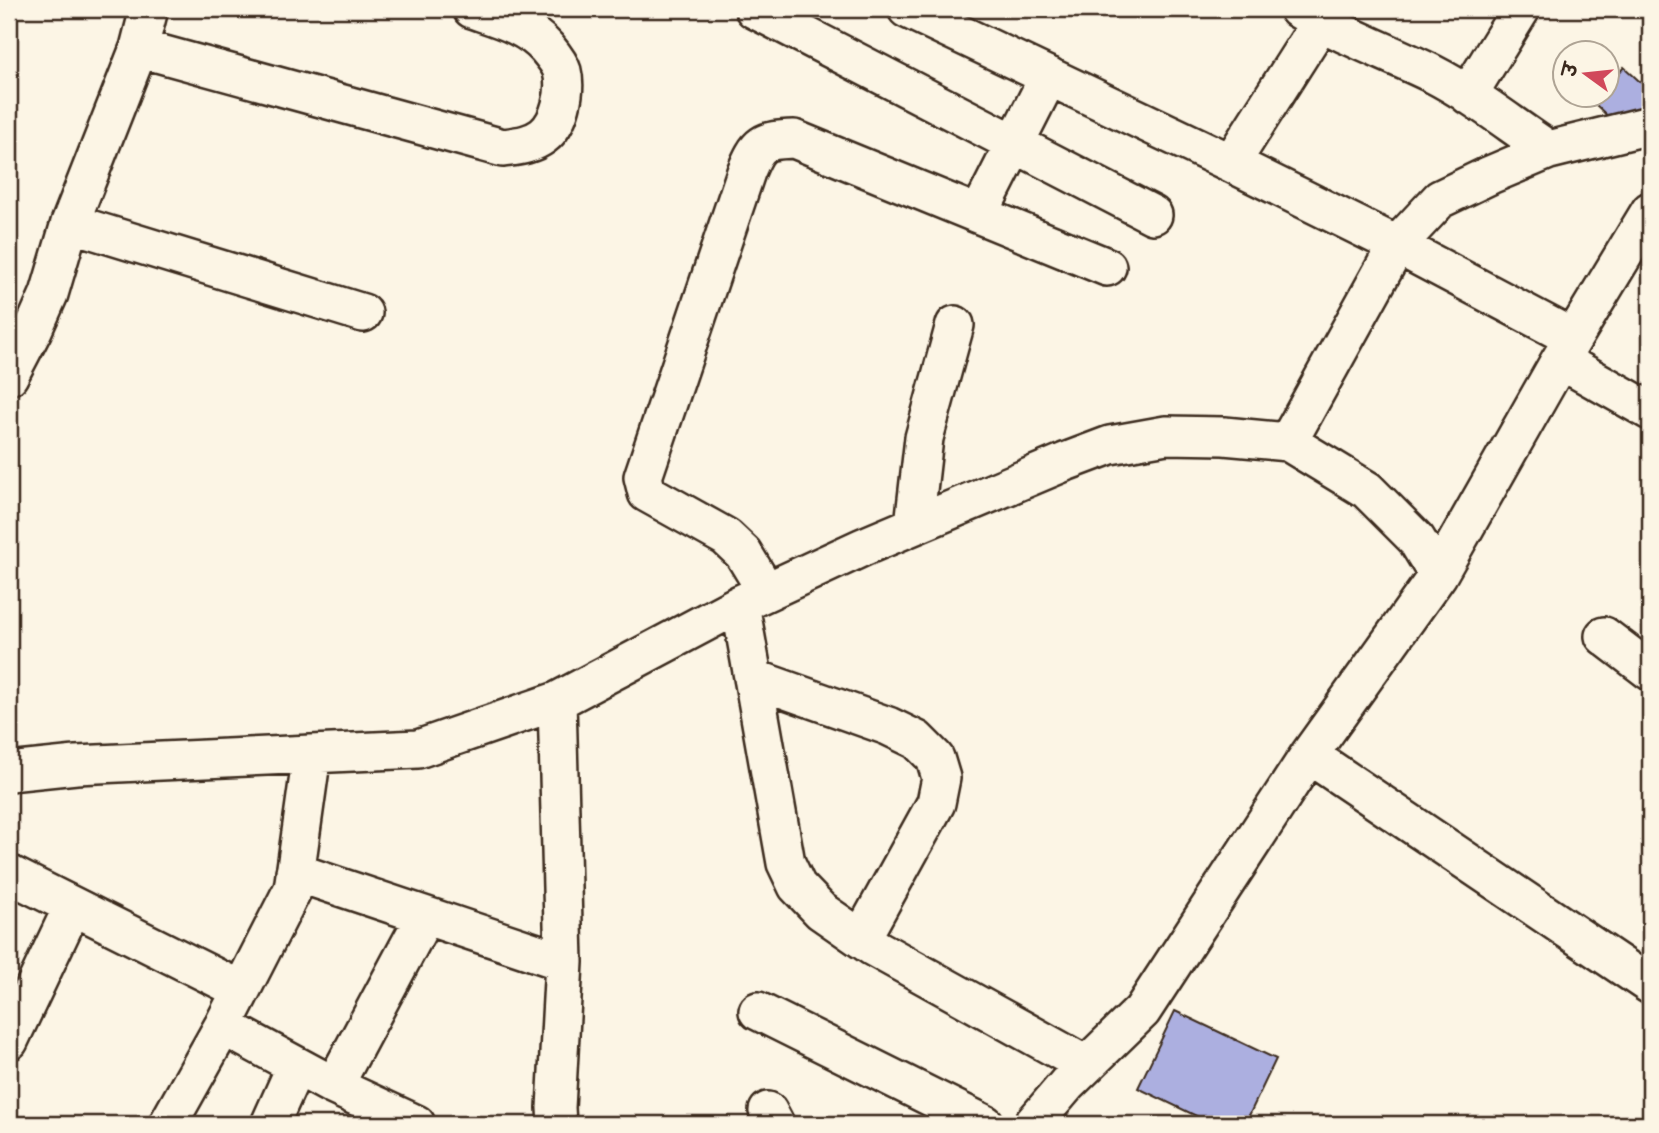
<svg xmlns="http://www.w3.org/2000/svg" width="1659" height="1133" viewBox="0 0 1659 1133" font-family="Mynerve,'Playpen Sans Deva',sans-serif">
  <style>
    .building { fill: #acafe0; stroke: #3b2a1e; stroke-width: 2 }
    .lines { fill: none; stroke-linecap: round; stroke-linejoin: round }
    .minor-casing { stroke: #3b2a1e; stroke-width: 42 }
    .minor { stroke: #fcf5e5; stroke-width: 37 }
  </style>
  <rect width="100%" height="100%" fill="#fcf5e5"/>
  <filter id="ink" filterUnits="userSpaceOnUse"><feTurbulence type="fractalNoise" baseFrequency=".0143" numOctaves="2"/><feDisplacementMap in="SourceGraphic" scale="14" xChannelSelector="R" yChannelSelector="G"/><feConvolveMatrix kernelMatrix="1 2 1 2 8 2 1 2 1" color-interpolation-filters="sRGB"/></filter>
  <g filter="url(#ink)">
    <path class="building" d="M1624 67 1650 91V121L1622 130 1594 103 1601 94H1606V88Z
      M1175 1011 1276 1059 1245 1124H1213L1138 1088Z"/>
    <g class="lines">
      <defs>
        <path id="minor" d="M754 9 1153 215
          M907 9 1231 163 1397 245 1573 338
          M1298 9C1341 35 1388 52 1433 74 1474 95 1511 125 1549 150
          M139 48 503 148C518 146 531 145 543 136 560 123 567 90 562 71 560 64 552 54 547 48 528 26 498 18 472 9
          M1468 95 1521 9
          M1231 163 1329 9
          M979 214 1049 76
          M70 223 363 313
          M1560 360 1650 411
          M9 376 33 330 49 294 70 223 139 48 149 9
          M914 525 924 438 955 325
          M1438 575 1416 539 1367 490 1288 442 1397 245 1440 199 1490 175 1549 150 1650 125
          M766 591 743 553 726 537 647 493 643 477 746 172C758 143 762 140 794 139L1107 267
          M740 604 786 863 797 886 821 911 873 947 1086 1065
          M1604 636 1650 671
          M753 678 888 726 917 740 935 758 941 778 936 803 861 939
          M557 701 564 962 556 1108 557 1124
          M1309 755 1650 985
          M9 772 76 765 418 749 557 701 740 604 863 547 1065 462 1110 445 1166 435 1224 436 1288 442
          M295 872 564 962
          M9 874 73 906 9 1041
          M73 906 241 990
          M758 1011 985 1124
          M223 1026 334 1086 416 1124
          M334 1086 425 916
          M768 1111 775 1124
          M168 1124 223 1026 293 889 312 754
          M270 1124 296 1066
          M1033 1124 1067 1084 1142 1011 1309 755 1438 575 1560 360 1650 211"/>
      </defs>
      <use href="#minor" class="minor-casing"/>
      <use href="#minor" class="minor"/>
    </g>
  </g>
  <rect width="1659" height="1133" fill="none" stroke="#fcf5e5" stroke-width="35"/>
  <rect x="18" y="18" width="1624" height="1098" fill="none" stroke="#3b2a1e" stroke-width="2.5" filter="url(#ink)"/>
  <g transform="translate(1586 74) rotate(285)"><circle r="33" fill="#fcf5e5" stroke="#afa495" stroke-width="2"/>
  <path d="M0-5L12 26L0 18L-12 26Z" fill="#d1495b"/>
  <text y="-10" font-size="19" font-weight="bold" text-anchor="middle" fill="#3b2a1e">उ</text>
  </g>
</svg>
